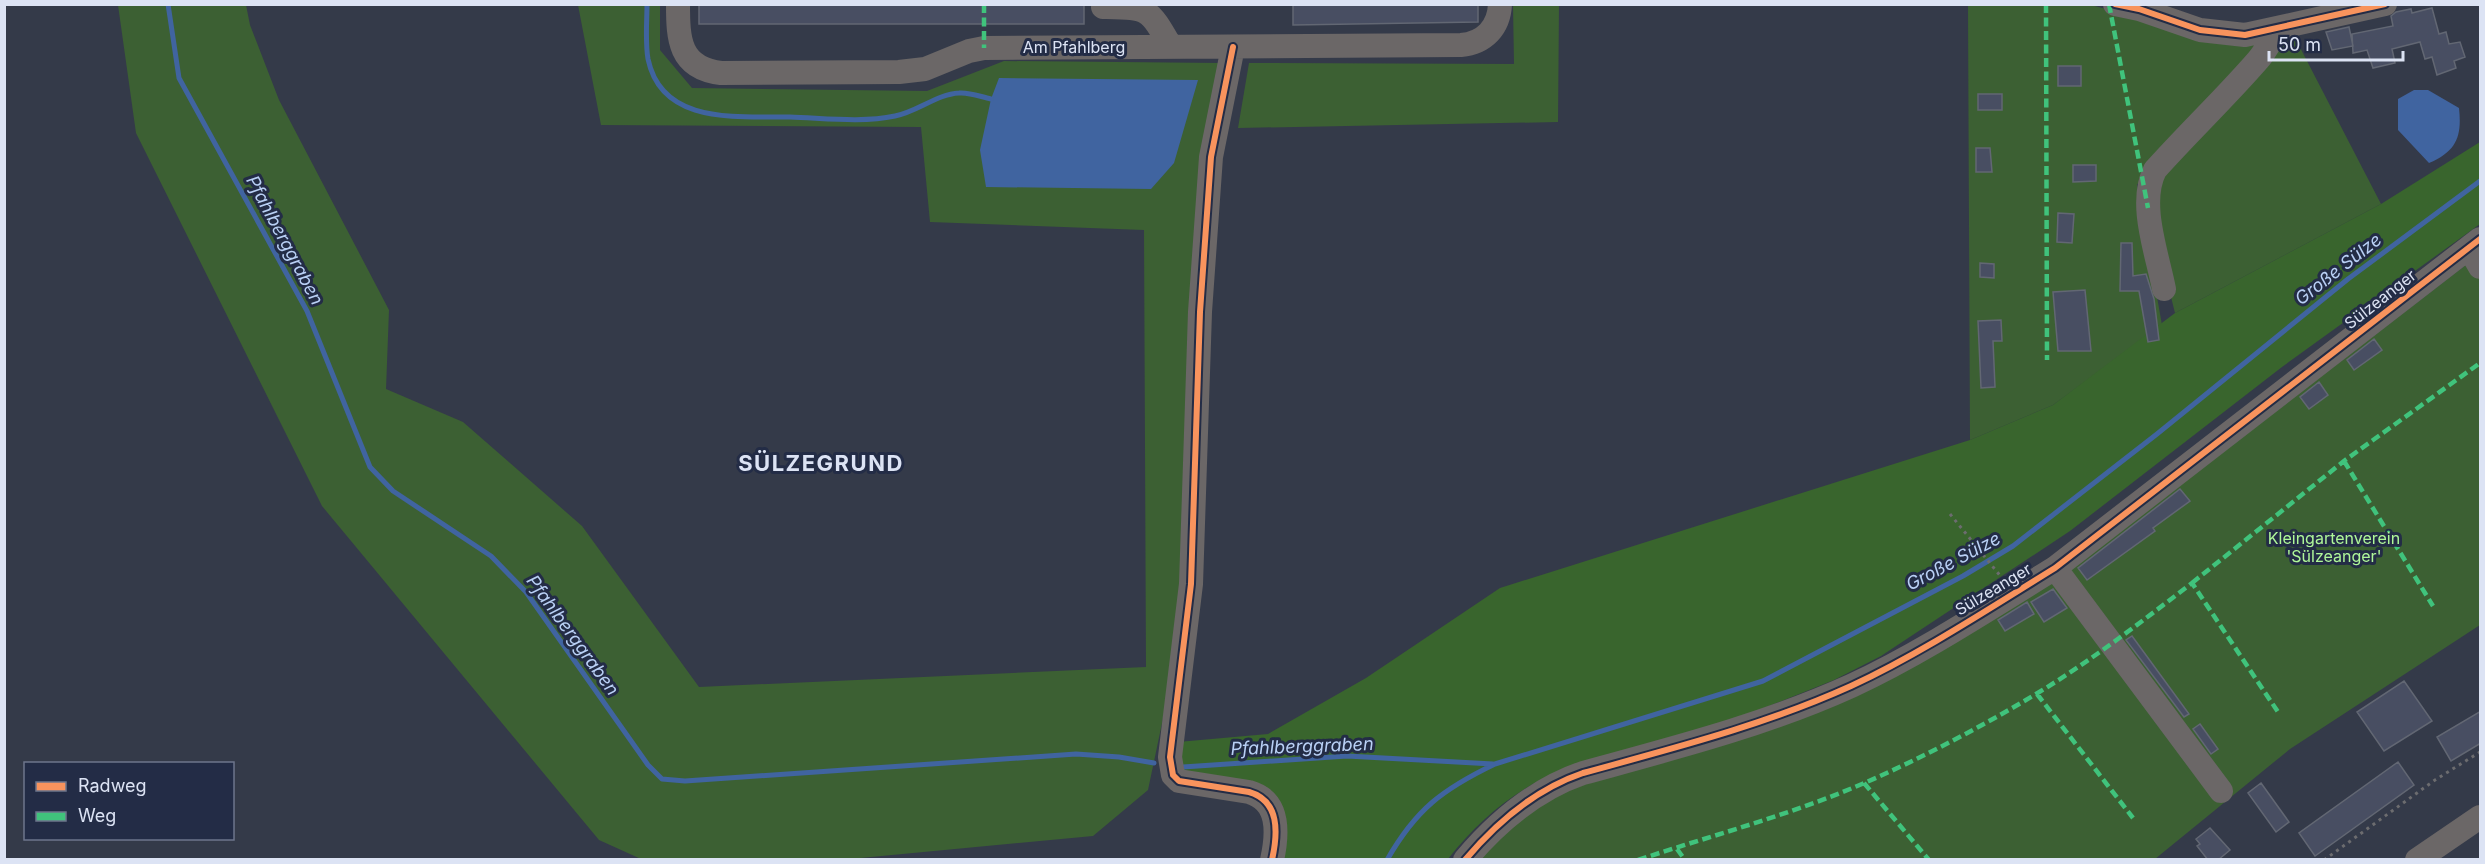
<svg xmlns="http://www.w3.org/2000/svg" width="2485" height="864" viewBox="0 0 2485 864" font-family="Inter,sans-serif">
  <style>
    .green { fill: #3c6033 }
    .forest { fill: #39652d }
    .water { fill: #4064a0 }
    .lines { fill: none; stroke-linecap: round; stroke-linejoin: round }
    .stream { stroke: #4064a0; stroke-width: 5 }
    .building { fill: #484e62; stroke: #626773; stroke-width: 1.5 }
    .path { stroke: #6c6c6f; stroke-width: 3; stroke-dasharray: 3 4.5; stroke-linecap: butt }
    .minor { stroke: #6b6767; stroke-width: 24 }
    .quiet { stroke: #40c37c; stroke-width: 4.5; stroke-dasharray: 9 4.5; stroke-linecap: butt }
    .cycleway-casing { stroke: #232c46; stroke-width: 10 }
    .cycleway { stroke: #f8935d; stroke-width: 6 }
    .labels { text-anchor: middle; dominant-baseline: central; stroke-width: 6; stroke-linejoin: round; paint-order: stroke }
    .street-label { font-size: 16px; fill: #dce3f4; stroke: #232c46 }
    .park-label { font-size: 16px; fill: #aff799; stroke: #232c46 }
    .water-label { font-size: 18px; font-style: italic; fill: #b9d0f5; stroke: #232c46 }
    .district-label { font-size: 22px; font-weight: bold; letter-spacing: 1.5px; fill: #dce3f4; stroke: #232c46 }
  </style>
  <rect width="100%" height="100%" fill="#343a49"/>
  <path class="green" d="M118 5H246L250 25 279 100 389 310 386 389 463 422 582 526 699 687 1146 667 1144 230 930 222 921 127 601 125 578 5H660V50L692 88 927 91 1004 61 1220 63 1182 580 1170 685 1148 790 1093 836 850 859H641L599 840 322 506 136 133Z
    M1513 5H1559L1558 122 1238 128 1249 63 1514 64Z
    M1968 5H2091L2213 38 2261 40 2144 183 2137 184 2162 325 2053 405 1970 440Z
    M2292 32 2381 204 2175 313 2149 209 2156 177Z
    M2480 254V625L2290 749 2155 859 1476 860 1489 844 1555 793 1752 736 2070 570Z"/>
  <path class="forest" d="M2480 142V224L2282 367 2070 531 1881 656 1834 680 1739 718 1559 771C1513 791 1479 820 1448 859H1277L1279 802 1274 793 1188 777 1181 773 1178 742 1268 734 1366 678 1500 588 1970 440 2053 405 2175 313 2381 204Z"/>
  <path class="water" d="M999 78 1198 80 1174 163 1151 189 986 187 980 150 991 99Z
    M2414 90H2428L2459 108C2462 136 2457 151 2429 163L2398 130V99Z"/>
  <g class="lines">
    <path class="stream" d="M168 4 179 78 307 311 370 467 393 491 491 556 526 592 648 765 662 779 685 781 1076 754 1119 757 1154 763
      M647 4C647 22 645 42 648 59 662 126 739 116 790 117 824 118 862 123 895 116 917 112 937 94 959 93 970 92 981 97 991 99
      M1183 767 1347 756 1493 764
      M1387 860C1416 809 1443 789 1495 764L1763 681 1963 576 2013 546 2157 434 2348 279 2480 181"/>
  </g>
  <path class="building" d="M699 4H1084V24H699Z
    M1293 4H1478V22L1293 25Z
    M2432 8 2439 34 2446 32 2449 44 2460 42 2465 57 2454 61 2456 68 2437 75 2432 57 2425 59 2420 42 2392 49 2395 63 2373 68 2367 50 2353 53 2352 34 2393 26 2391 16 2396 12 2411 9 2412 13Z
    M2349 27 2353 46 2332 50 2326 32Z
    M2058 66H2081V86H2058Z
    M1978 94H2002V110H1978Z
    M1976 148H1990L1992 172H1976Z
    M2073 165H2096V181L2073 182Z
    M2058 213 2074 214 2072 243 2057 242Z
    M2121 243H2132L2133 276 2146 274 2154 299 2159 340 2148 342 2139 291H2120Z
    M1980 263 1994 264V278L1980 277Z
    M2085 290 2091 351H2058L2053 292Z
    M2001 320 2002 341H1993L1995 387 1981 388 1978 321Z
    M2374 339 2382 350 2354 370 2347 360Z
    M2319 382 2328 395 2309 409 2300 397Z
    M2180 489 2190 501 2153 528 2155 531 2087 580 2078 568Z
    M2053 589 2067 608 2044 622 2031 602Z
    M2027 602 2034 614 2005 631 1998 620Z
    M2132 636 2189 714 2184 717 2126 640Z
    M2404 681 2432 721 2384 751 2357 712Z
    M2481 711V743L2451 761 2437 737Z
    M2200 724 2218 749 2211 754 2193 729Z
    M2398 762 2414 785 2315 856 2299 833Z
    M2261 783 2289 822 2276 832 2248 793Z
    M2210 828 2230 850 2218 860H2208L2197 846 2200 844 2196 839Z"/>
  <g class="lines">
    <path class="path" d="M1950 514 2002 578
      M2324 860 2435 780 2480 752"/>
    <path class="minor" d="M678 4C678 39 679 68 721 73L899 72 925 69 969 51 984 48 1461 45C1484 43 1499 28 1500 4
      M2115 4 2139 9 2200 30 2245 35 2385 4
      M1103 7C1149 8 1148 7 1171 47
      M1233 47 1211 157 1200 312 1191 584 1170 757 1173 775 1179 781 1249 792C1280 801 1278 833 1272 860
      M2469 248 2480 267
      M2164 289C2157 253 2138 203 2155 170 2189 132 2225 98 2258 60 2268 49 2271 36 2284 27
      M2055 568 2221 791
      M1465 860C1497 822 1536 789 1583 773 1674 748 1765 725 1851 686 1920 654 1990 608 2055 568L2480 239
      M2417 860 2480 817"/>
    <path class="quiet" d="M984 4V48
      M2046 4 2047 360
      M2109 4 2148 208
      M2344 461 2433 606
      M2192 583 2344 461 2480 363
      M2037 694 2133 818
      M1864 783 1929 860
      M1677 849 1685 860
      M1638 860C1713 835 1790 815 1862 784 1922 758 1981 727 2036 694 2091 661 2141 622 2192 583L2280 715"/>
    <defs>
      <path id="cycleway" d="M2115 4 2139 9 2200 30 2245 35 2385 4
        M1233 47 1211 157 1200 312 1191 584 1170 757 1173 775 1179 781 1249 792C1280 801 1278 833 1272 860
        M1465 860C1497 822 1536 789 1583 773 1674 748 1765 725 1851 686 1920 654 1990 608 2055 568L2480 239"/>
    </defs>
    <use href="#cycleway" class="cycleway-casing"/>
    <use href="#cycleway" class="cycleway"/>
  </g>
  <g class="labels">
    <g class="street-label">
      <text x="1074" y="47">Am Pfahlberg</text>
      <text transform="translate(2380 299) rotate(-38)">Sülzeanger</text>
      <text transform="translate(1993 589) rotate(-31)">Sülzeanger</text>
    </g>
    <g class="park-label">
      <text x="2334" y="538">Kleingartenverein<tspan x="2334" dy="18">'Sülzeanger'</tspan></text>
    </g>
    <g class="water-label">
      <text transform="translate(285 240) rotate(62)">Pfahlberggraben</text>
      <text transform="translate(2338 269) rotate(-38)">Große Sülze</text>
      <text transform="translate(1953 561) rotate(-28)">Große Sülze</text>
      <text transform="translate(573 635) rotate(54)">Pfahlberggraben</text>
      <text transform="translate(1302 746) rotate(-2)">Pfahlberggraben</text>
    </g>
    <g class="district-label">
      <text x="821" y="463">SÜLZEGRUND</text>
    </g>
  </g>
  <rect width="2485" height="864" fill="none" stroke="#dce3f4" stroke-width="12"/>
  <rect x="24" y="762" width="210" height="78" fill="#232c46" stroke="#6d758c" stroke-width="1.5"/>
  <rect x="36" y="782" width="30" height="9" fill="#f8935d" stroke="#6d758c" stroke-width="1.5"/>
  <text x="78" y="792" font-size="18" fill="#dce3f4">Radweg</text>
  <rect x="36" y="812" width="30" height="9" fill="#40c37c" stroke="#6d758c" stroke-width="1.5"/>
  <text x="78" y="822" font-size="18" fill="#dce3f4">Weg</text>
  <path d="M2269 51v9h134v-9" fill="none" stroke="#dce3f4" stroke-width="3"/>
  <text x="2278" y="51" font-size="18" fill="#dce3f4" stroke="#232c46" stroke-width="4.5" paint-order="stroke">50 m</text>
</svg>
